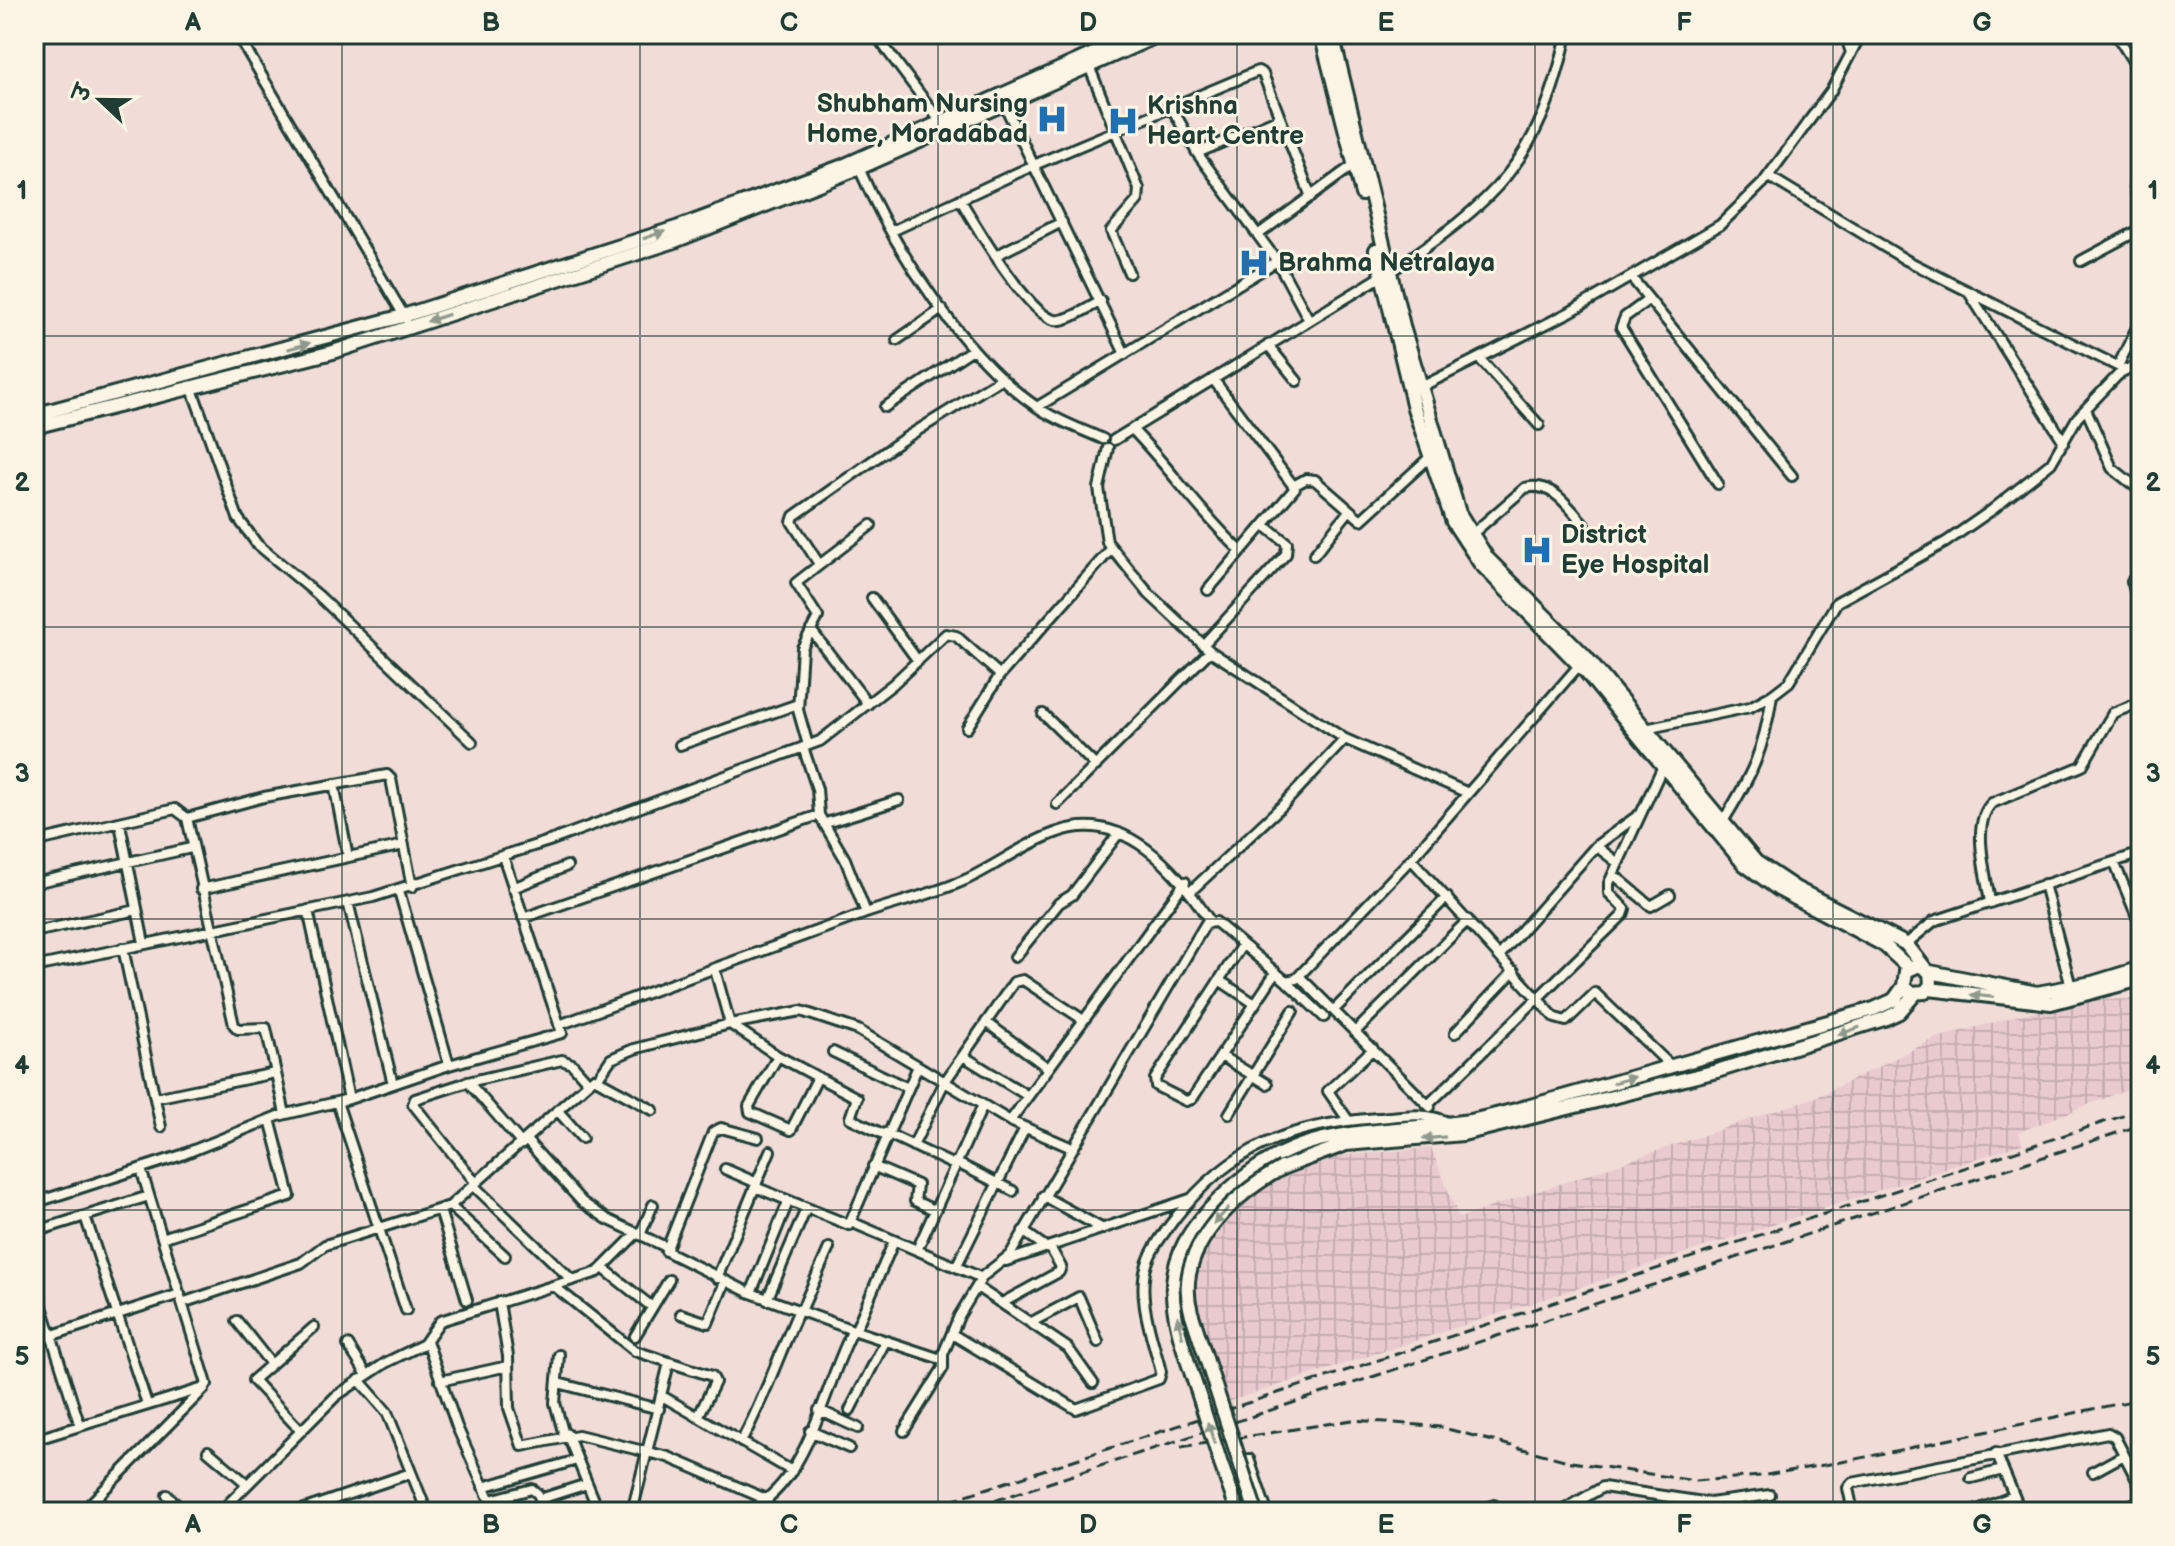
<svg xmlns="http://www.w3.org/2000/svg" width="2175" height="1546" viewBox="0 0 2175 1546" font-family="'Balsamiq Sans','Playpen Sans Deva',sans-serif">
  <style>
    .industrial { fill: url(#industrial-grid) }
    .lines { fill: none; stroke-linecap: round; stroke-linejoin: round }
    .street-casing { stroke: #1f3d34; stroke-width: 14 }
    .primary-casing { stroke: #1f3d34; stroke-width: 18 }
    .street { stroke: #fcf5e5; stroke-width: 8 }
    .primary { stroke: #fcf5e5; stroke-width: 12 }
    .rail { stroke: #1f3d34; stroke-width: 3; stroke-dasharray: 12 6; stroke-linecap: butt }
    .primary-bridge-casing { stroke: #1f3d34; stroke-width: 18; stroke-linecap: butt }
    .primary-bridge { stroke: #fcf5e5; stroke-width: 12 }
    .oneway { fill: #8e998c }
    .grid { fill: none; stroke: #1f3d34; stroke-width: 2; stroke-opacity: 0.55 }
    .labels { text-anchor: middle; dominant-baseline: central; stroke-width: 6; stroke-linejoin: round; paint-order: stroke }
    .poi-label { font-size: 26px; font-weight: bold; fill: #1f3d34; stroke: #fcf5e5; text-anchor: start }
    .neatline { fill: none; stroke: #1f3d34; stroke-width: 3 }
    .grid-label { font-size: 26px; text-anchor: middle; font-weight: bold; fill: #1f3d34 }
  </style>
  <defs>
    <pattern id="industrial-grid" width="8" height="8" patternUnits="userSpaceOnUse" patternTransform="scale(2)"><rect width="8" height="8" fill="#e9cacf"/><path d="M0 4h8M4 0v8" fill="none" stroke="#c7aeb2"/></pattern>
  </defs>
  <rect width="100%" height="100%" fill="#f1dcd8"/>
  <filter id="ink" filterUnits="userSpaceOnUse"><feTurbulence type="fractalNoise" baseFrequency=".0125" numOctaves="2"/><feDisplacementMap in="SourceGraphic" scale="16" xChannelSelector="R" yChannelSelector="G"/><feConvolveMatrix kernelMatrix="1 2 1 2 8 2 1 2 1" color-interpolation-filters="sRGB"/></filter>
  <g filter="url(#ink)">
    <path class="industrial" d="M2141 999V1084L2019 1132 2022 1144 1227 1402 1183 1287 1202 1233 1304 1159 1431 1148 1459 1218 1819 1096 1936 1038 2076 1000Z"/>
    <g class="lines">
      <defs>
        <path id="street" d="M237 34 406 319
          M875 34 940 121
          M1845 34 1851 53
          M2116 34 2141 74
          M1089 66 1139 189 1138 200 1111 231 1129 273
          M1004 104 1125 354
          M1172 108 1197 153 1277 261 1309 320
          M1197 153 1280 118
          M2141 159C2135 175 2130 187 2141 201
          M859 168C894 249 964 357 1037 407 1057 421 1081 429 1103 439
          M1768 176 1906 260 2125 370
          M960 199C974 223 1028 315 1055 320 1068 322 1089 307 1101 301
          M892 231 1034 165 1258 71 1263 74 1311 197
          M1259 234 1355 164
          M995 256 1062 222
          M2081 261 2141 229
          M1390 272C1494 201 1539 164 1567 34
          M1631 277 1792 476
          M1968 291 2064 442
          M1648 300 1625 317 1621 327 1718 484
          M897 340 942 309
          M1268 345 1297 381
          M1479 358 1539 425
          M2118 366 2141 319
          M191 386 238 518 257 544 318 595 472 742
          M1421 387 1570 312 1720 225 1763 183 1831 91 1861 34
          M885 407 973 349
          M1037 407 1277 261
          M2086 409 2112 468 2141 491
          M1132 429C1170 468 1201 514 1241 551
          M1114 440 1382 276
          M1108 448 1099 488 1107 542 1149 594 1210 651 1345 739 1468 793
          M1295 485 1306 479 1315 480 1361 520 1430 457
          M1471 535 1525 488C1553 481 1568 507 1585 525
          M1314 555 1349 511
          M819 564 792 522 794 516 902 440 1002 378
          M2132 581 2141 609
          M1208 590 1295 488 1213 379
          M872 598 918 661
          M811 630 868 704
          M1203 645 1286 554 1287 543 1264 525
          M1043 714 1096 766
          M967 728 1000 675 1112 548
          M1645 729 1750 707 1772 695 1789 682 1837 602 1946 542 1992 510 2051 463 2077 418 2118 375 2141 363
          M680 745 798 704
          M808 745 798 710 802 648 818 617 796 583 871 525
          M803 747 817 789 819 815
          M334 784 348 857
          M1057 804 1210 651
          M826 823 899 800
          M1722 823C1752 775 1764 751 1772 695
          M120 824 144 943
          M34 842 175 809 187 818
          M1596 846 1618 863
          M1411 859 1555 1018 1566 1021 1595 993 1671 1066
          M2114 862 2141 926
          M1613 874 1651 906 1670 895
          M34 883 191 848
          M2044 884 2071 987
          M513 888 567 866
          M201 889 404 845
          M399 891 449 1065
          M1191 891 1283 805 1345 739
          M348 902 393 1084
          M1990 903C1987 876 1970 824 1992 803L2082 766 2113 713 2141 702
          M308 910 349 1099
          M523 918 819 815 845 859 866 913C898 902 934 894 965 880 996 866 1025 843 1058 832 1124 808 1178 872 1209 920
          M34 932 137 910
          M1906 944 1934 921 2141 853
          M1242 945 1155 1079 1156 1086 1186 1101 1192 1099 1276 972
          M123 948 161 1127
          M1500 955 1596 846 1640 814
          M1015 957 1059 903 1072 895 1119 833
          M34 967 373 897 552 840 820 741 893 684 946 634 956 636 1000 675
          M715 970 730 1024 778 1056 857 1098 850 1118 885 1135
          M1299 976 1430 1107
          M1219 980 1255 1004
          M1287 982 1324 1017
          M1334 1010 1447 897
          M986 1022 1048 1068
          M559 1025 866 913
          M1355 1032 1468 920
          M1455 1033 1514 971
          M833 1052 908 1088
          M778 1056 749 1106 750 1112 791 1130 818 1077
          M963 1056 1028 1096
          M1221 1056 1267 1084
          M598 1078 611 1059 634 1049 730 1024 801 1011 858 1030 1010 1121 1072 1148
          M468 1082 522 1144
          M155 1098 275 1073
          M337 1102 406 1310
          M1428 1105 1623 915 1625 909 1609 893V883L1663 766
          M558 1111 582 1138
          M285 1114 266 1028 238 1029 234 1025 187 818 264 797 387 775 391 779 412 887
          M1229 1114 1293 1011
          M1348 1120 1328 1091 1373 1049
          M1010 1121 1185 882
          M886 1133 954 1165
          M758 1138 721 1128 713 1132 666 1251 748 1292 853 1330
          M526 1140 582 1202 607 1219 666 1247
          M913 1146 944 1083 1014 982 1023 980 1082 1019
          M955 1162 1013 1191
          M873 1166 917 1185 915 1201 934 1210
          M725 1169 757 1183
          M476 1183 413 1104 415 1099 468 1082 562 1060 572 1064 588 1082
          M473 1185 572 1280
          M755 1187 849 1225 918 1066
          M1043 1196 1103 1229
          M34 1203 179 1156 278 1116 349 1099 449 1065 562 1033 503 856
          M450 1206 505 1256
          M440 1210 467 1300
          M85 1216 147 1404
          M851 1222 982 1278
          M1023 1231 1047 1248
          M34 1232 149 1196
          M640 1235 653 1205
          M162 1238 290 1196 270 1119
          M917 1250 983 1105
          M1006 1261 1190 1199
          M956 1267 1025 1128
          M603 1268 652 1307
          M717 1278 770 1151
          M34 1281 80 1426
          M554 1286 635 1351 712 1376 715 1382 698 1417
          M977 1287 1068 1348 1093 1383
          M751 1293 788 1202
          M767 1300 806 1209
          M499 1302 508 1356 509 1408 522 1446 578 1435 668 1457 768 1500
          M182 1303 301 1263 325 1245 450 1206 594 1078 653 1110
          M1002 1303 1059 1272 1061 1267 1050 1247
          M801 1311 829 1248
          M681 1314 708 1323 725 1282
          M237 1321 271 1364
          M1030 1323 1079 1297 1098 1342
          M856 1329 894 1241
          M952 1334 1076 1409 1159 1379 1161 1372C1153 1338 1136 1298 1147 1264 1153 1246 1165 1232 1176 1217 1230 1147 1292 1124 1378 1118 1404 1116 1426 1111 1450 1123
          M635 1336 669 1280
          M34 1341 180 1294
          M427 1341 457 1427 495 1512
          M348 1345 367 1375
          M559 1355 555 1403 564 1435
          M359 1380 387 1412 427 1512
          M440 1381 508 1366
          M558 1383 659 1409
          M662 1396 792 1471
          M819 1410 858 1428
          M850 1410 885 1342
          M300 1430 253 1380 314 1327
          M810 1431 849 1448
          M904 1431 943 1368V1355
          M567 1434 599 1512
          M34 1440 204 1388 207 1384 141 1169
          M741 1442C764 1400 779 1354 799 1310
          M208 1451 246 1483
          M1996 1453 2021 1512
          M1249 1459 1267 1512
          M2093 1472 2124 1455
          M1971 1478 2003 1470
          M483 1487 577 1460
          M167 1495 184 1512
          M540 1499 587 1484
          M1675 1499 1681 1512
          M490 1500 532 1489 538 1494 546 1512
          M82 1512 204 1389
          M220 1512 336 1396 387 1362 424 1344 440 1321 598 1272 637 1233
          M296 1512 411 1473
          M632 1512 669 1363
          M743 1512C808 1490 823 1386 853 1330L941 1359 959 1316 983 1276 1010 1255 1206 923 1216 922 1286 981 1296 979 1411 859 1582 662
          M1474 1512 1494 1505
          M1560 1512 1603 1487 1710 1503 1770 1495
          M1853 1512 1848 1488 1852 1483 2108 1433 2115 1437 2141 1488
          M1972 1512 2014 1496
          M2118 1512 2141 1500"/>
        <path id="primary" d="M1321 34 1362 194
          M1332 34 1404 330 1459 513 1487 558 1585 656 1756 862 1795 888 1906 944 1924 967
          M1376 250 1414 408 1453 522 1480 563 1586 672 1744 864 1778 889 1884 945 1909 968
          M34 415 403 316 679 227 843 166 1138 34
          M34 427 333 352 675 241 859 168 1161 34
          M1930 972 1931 985 1925 992 1911 993 1904 986 1906 971 1919 965 1930 972 2037 993 2092 983 2141 968
          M1929 989 2051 1003 2141 979
          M1282 1168 1346 1144 1463 1134 1717 1071 1884 1019 1899 1012 1915 994
          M1201 1402C1190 1366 1171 1322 1173 1284 1175 1253 1190 1230 1210 1209 1291 1121 1357 1137 1462 1122 1480 1120 1498 1114 1516 1110L1874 1009 1894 1000 1904 986
          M1221 1464 1238 1512"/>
      </defs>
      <use href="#street" class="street-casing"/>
      <use href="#primary" class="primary-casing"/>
      <use href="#street" class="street"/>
      <use href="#primary" class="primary"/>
      <path class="rail" d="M1181 1447 1352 1420 1385 1422 1440 1427 1572 1462 1695 1481 1760 1476 1847 1461 2141 1399
        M915 1512 2141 1110
        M960 1512 2141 1125"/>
      <defs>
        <path id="primary-bridge" d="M1201 1402 1221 1464
          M1256 1512 1191 1312C1173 1250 1233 1195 1282 1168"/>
      </defs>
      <use href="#primary-bridge" class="primary-bridge-casing"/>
      <use href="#primary-bridge" class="primary-bridge"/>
    </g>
    <defs><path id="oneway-solid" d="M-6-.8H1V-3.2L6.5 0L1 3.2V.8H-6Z" transform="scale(2)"/></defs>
    <g class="oneway">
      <use href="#oneway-solid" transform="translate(654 235) rotate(-19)"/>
      <use href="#oneway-solid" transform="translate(438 318) rotate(162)"/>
      <use href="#oneway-solid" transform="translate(299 346) rotate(-16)"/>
      <use href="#oneway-solid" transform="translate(1982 996) rotate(-173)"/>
      <use href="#oneway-solid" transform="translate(1849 1031) rotate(161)"/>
      <use href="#oneway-solid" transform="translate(1624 1080) rotate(-16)"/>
      <use href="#oneway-solid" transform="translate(1434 1138) rotate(175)"/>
      <use href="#oneway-solid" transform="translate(1221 1216) rotate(132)"/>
      <use href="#oneway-solid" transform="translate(1180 1327) rotate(-103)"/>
      <use href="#oneway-solid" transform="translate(1211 1433) rotate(-108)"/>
    </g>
  </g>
  <path class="grid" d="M342 34V1512M640 34V1512M938 34V1512M1237 34V1512M1535 34V1512M1833 34V1512M34 336H2141M34 627H2141M34 919H2141M34 1210H2141"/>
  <defs>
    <symbol id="hospital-bare" viewBox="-9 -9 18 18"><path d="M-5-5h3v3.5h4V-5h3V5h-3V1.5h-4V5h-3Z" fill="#1f6fb2" stroke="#fcf5e5" stroke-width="2.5" paint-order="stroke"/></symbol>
  </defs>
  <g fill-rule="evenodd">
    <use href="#hospital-bare" x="1030" y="97" width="44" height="44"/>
    <use href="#hospital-bare" x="1101" y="99" width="44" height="44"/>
    <use href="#hospital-bare" x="1232" y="241" width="44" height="44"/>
    <use href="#hospital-bare" x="1515" y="528" width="44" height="44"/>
  </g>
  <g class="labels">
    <g class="poi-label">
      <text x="1028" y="104" text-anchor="end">Shubham Nursing<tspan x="1028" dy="30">Home, Moradabad</tspan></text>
      <text x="1147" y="106">Krishna<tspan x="1147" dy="30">Heart Centre</tspan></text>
      <text x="1278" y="263">Brahma Netralaya</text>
      <text x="1561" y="535">District<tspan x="1561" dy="30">Eye Hospital</tspan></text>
    </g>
  </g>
  <rect width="2175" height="1546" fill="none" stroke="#fcf5e5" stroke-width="88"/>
  <g transform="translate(100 100) rotate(292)" stroke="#fcf5e5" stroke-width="6" paint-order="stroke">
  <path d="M0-6L14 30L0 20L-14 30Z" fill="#1f3d34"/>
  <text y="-12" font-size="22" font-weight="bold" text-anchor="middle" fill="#1f3d34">उ</text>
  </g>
  <rect x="44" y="44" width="2087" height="1458" class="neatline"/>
  <g class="grid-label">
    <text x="193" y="31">A</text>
    <text x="491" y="31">B</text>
    <text x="789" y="31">C</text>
    <text x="1088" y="31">D</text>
    <text x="1386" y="31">E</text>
    <text x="1684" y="31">F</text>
    <text x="1982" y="31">G</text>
    <text x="22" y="199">1</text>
    <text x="2153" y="199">1</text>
    <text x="22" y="491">2</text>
    <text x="2153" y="491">2</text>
    <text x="22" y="782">3</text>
    <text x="2153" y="782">3</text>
    <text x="22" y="1074">4</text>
    <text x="2153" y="1074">4</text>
    <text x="22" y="1365">5</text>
    <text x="2153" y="1365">5</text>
    <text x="193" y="1533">A</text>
    <text x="491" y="1533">B</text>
    <text x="789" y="1533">C</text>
    <text x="1088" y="1533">D</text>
    <text x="1386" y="1533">E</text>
    <text x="1684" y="1533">F</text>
    <text x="1982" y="1533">G</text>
  </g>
</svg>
